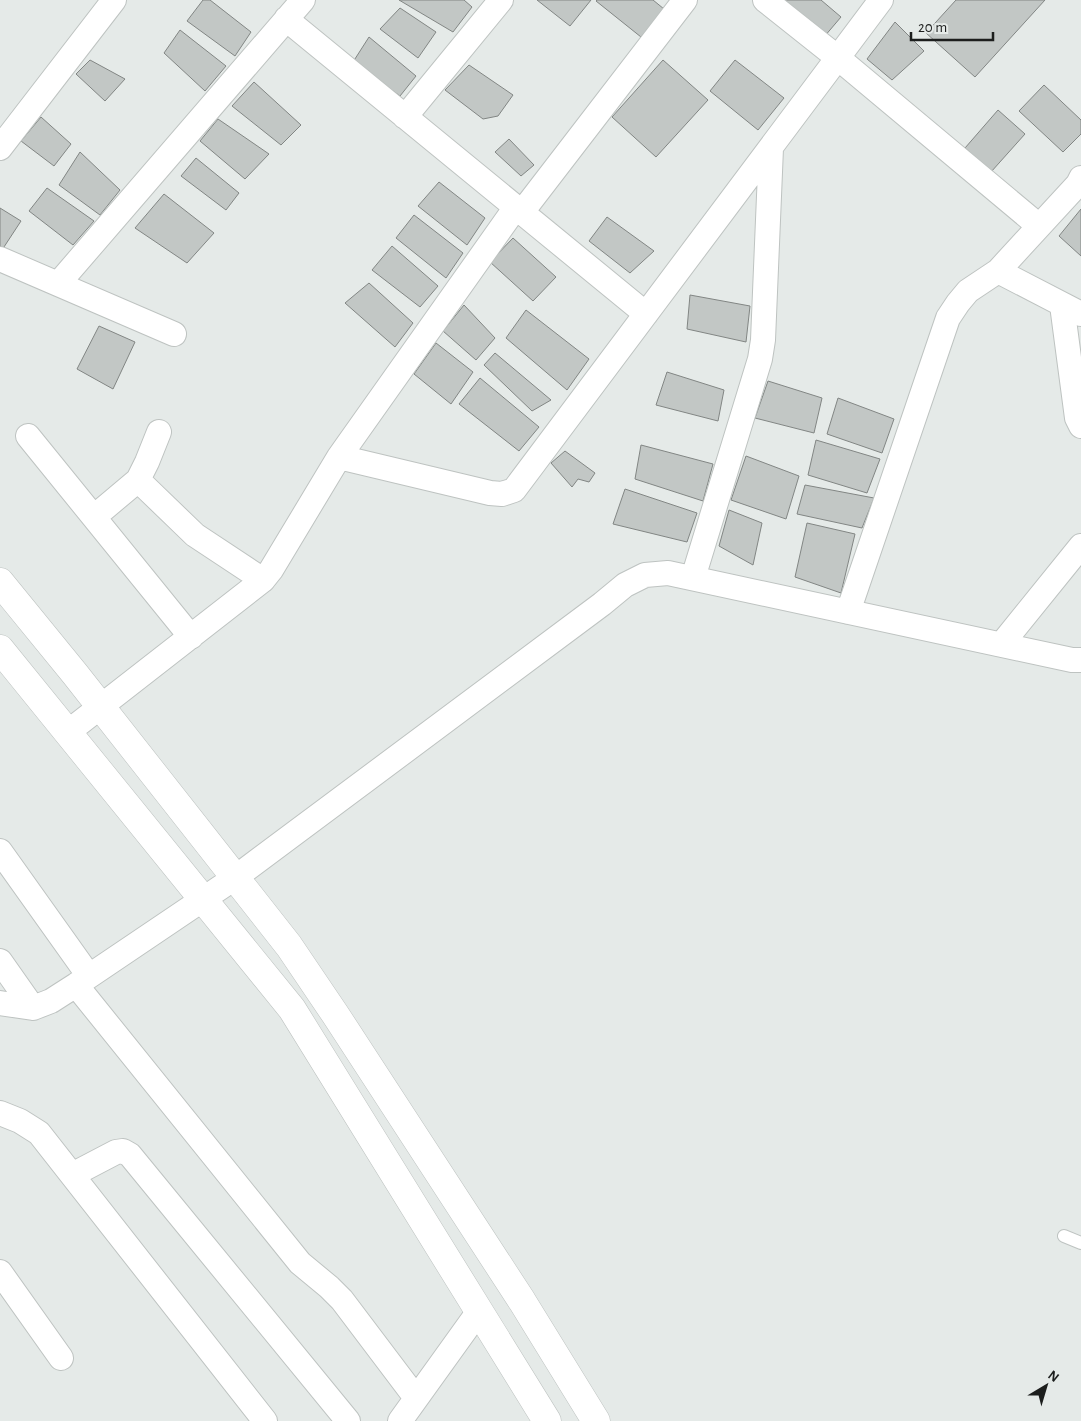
<svg xmlns="http://www.w3.org/2000/svg" width="1081" height="1421" viewBox="0 0 1081 1421" font-family="'Alegreya Sans',sans-serif">
  <style>
    .building { fill: #c2c7c5; stroke: #828684 }
    .lines { fill: none; stroke-linecap: round; stroke-linejoin: round }
    .lane-casing { stroke: #bec3c1; stroke-width: 14 }
    .street-casing { stroke: #bec3c1; stroke-width: 26 }
    .secondary-casing { stroke: #bec3c1; stroke-width: 29 }
    .lane { stroke: #fff; stroke-width: 12 }
    .street { stroke: #fff; stroke-width: 24 }
    .secondary { stroke: #fff; stroke-width: 28 }
  </style>
  <rect width="100%" height="100%" fill="#e5eae8"/>
  <path class="building" d="M203 0H210L251 32 235 56 187 21Z
    M399 0H464L472 7 453 32Z
    M537 0H591L570 26Z
    M597 0H653L664 9 641 37 596 1Z
    M781 0H821L841 17 824 37Z
    M956 0H1045L975 77 926 33Z
    M400 8 436 32 418 58 380 29Z
    M895 22 924 51 892 80 867 59Z
    M180 30 226 66 205 91 164 53Z
    M369 37 416 76 400 96 353 62Z
    M90 60 125 79 105 101 76 74Z
    M663 60 708 100 656 157 612 117Z
    M735 60 784 98 758 130 710 91Z
    M469 65 513 95 498 116 483 119 445 90Z
    M254 82 301 125 281 145 232 106Z
    M1044 85 1081 120V134L1063 152 1019 111Z
    M998 110 1025 134 991 172 965 148Z
    M41 117 71 144 54 166 21 141Z
    M218 119 269 154 245 179 200 141Z
    M509 139 534 165 521 176 495 152Z
    M80 152 120 190 100 215 59 185Z
    M196 158 239 193 226 210 181 176Z
    M439 182 485 218 467 245 418 206Z
    M47 188 94 221 73 245 29 211Z
    M164 194 214 233 187 263 135 228Z
    M0 208 21 221 2 250 0 249Z
    M1081 209V256L1059 236Z
    M414 215 463 253 446 278 396 238Z
    M607 217 654 251 630 273 589 241Z
    M513 238 556 277 533 301 490 262Z
    M392 246 438 286 420 307 372 270Z
    M369 283 413 323 395 347 345 303Z
    M690 295 750 306 746 342 687 329Z
    M464 305 495 338 476 360 443 331Z
    M526 310 589 359 567 390 506 338Z
    M99 326 135 342 113 389 77 369Z
    M436 343 473 372 451 404 414 374Z
    M495 353 551 400 532 411 484 365Z
    M667 372 724 390 718 421 656 405Z
    M480 378 539 427 519 451 459 404Z
    M768 381 822 398 814 433 755 418Z
    M838 398 894 419 882 453 827 434Z
    M816 440 880 459 867 493 808 475Z
    M641 445 713 464 703 501 635 479Z
    M565 451 595 473 589 482 578 479 572 487 551 463Z
    M746 456 799 476 786 519 731 500Z
    M805 485 874 498 862 528 797 514Z
    M625 489 697 513 687 542 613 524Z
    M729 510 762 523 753 565 719 546Z
    M807 523 855 534 841 593 795 577Z"/>
  <g class="lines">
    <defs>
      <path id="lane" d="M1064 1236 1081 1243"/>
      <path id="street" d="M765 0 838 58 1039 226
        M286 19 646 314
        M405 117 501 0
        M0 148 114 0
        M522 212 685 0
        M0 259 174 334
        M998 271 1081 314
        M58 284 303 0
        M1062 305 1077 418 1081 426
        M28 436 191 637
        M339 457 490 493 502 494 514 490 881 0
        M138 480 195 535 263 580
        M94 517 138 480 147 462 159 432
        M693 578 760 359 763 340 771 148
        M848 612 948 318 958 303 968 291 998 271 1078 184 1081 178
        M1001 645 1081 546
        M68 732 263 580 271 570 339 457 516 207
        M0 851 89 976
        M0 961 33 1008
        M76 985 300 1263 329 1287 342 1300 416 1398
        M0 1003 33 1008 51 1001 76 985 236 877 602 604 625 585 645 575 668 573 1072 660H1081
        M0 1113 20 1121 39 1133 265 1421
        M72 1175 116 1152 123 1151 130 1155 348 1421
        M0 1272 61 1358
        M400 1421 479 1311"/>
      <path id="secondary" d="M0 582 75 674 289 946 335 1014 522 1301 596 1421
        M0 649 292 1009 547 1421"/>
    </defs>
    <use href="#lane" class="lane-casing"/>
    <use href="#street" class="street-casing"/>
    <use href="#secondary" class="secondary-casing"/>
    <use href="#lane" class="lane"/>
    <use href="#street" class="street"/>
    <use href="#secondary" class="secondary"/>
  </g>
  <g transform="translate(1046 1386) rotate(38)" stroke="#e5eae8" stroke-width="4" paint-order="stroke">
  <path d="M0-4L9 19L0 12L-9 19Z" fill="#1c1e1d"/>
  <text y="-8" font-size="14" font-weight="bold" text-anchor="middle" fill="#1c1e1d">N</text>
  </g>
  <path d="M911 32v8h82v-8" fill="none" stroke="#1c1e1d" stroke-width="2.5"/>
  <text x="918" y="32" font-size="15" fill="#1c1e1d" stroke="#e5eae8" stroke-width="4" paint-order="stroke">20 m</text>
</svg>
